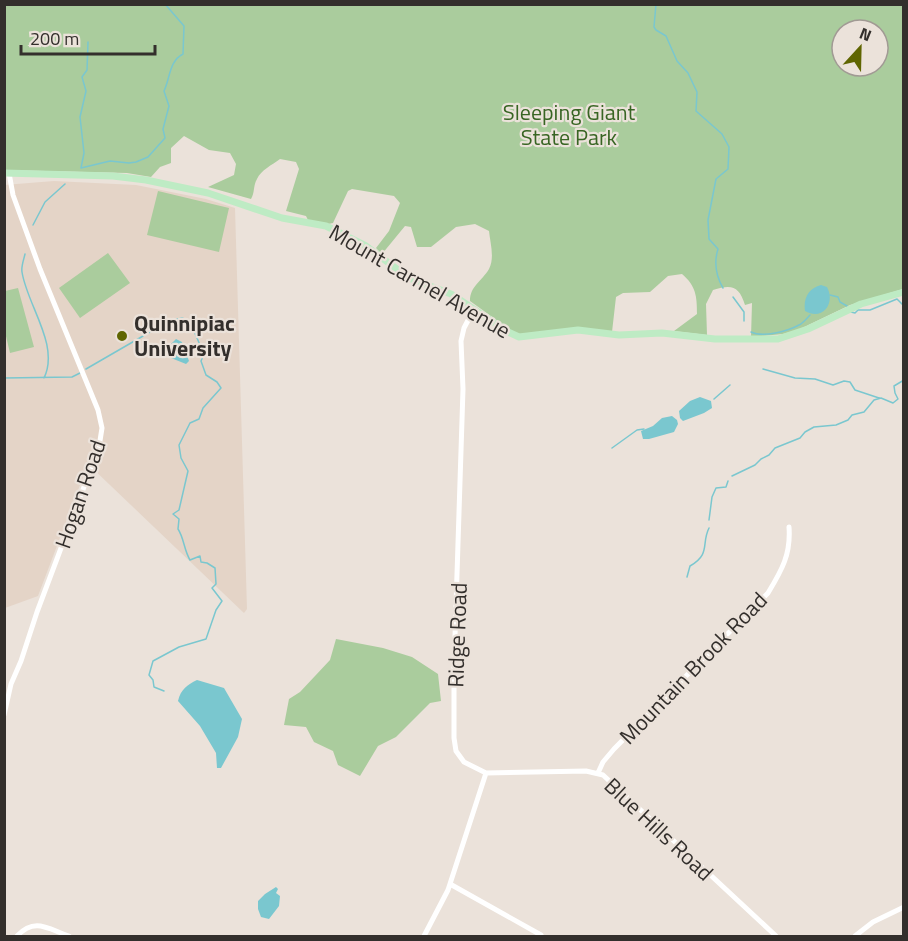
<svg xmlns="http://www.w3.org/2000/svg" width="908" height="941" viewBox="0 0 908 941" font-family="'Titillium Web',sans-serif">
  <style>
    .built { fill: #e4d4c7 }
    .green { fill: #aacc9d; fill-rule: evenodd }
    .water { fill: #7ac7cf }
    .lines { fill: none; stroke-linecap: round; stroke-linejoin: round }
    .stream { stroke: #7ac7cf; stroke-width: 1.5 }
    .minor { stroke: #fff; stroke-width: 5 }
    .major { stroke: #beebc4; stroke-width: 7 }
    .poi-dot { fill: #5f6501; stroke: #ebe2da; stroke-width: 2 }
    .labels { text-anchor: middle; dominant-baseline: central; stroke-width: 4.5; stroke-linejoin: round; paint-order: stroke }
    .park-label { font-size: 22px; fill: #386523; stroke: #ebe2da }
    .street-label { font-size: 22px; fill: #332f2c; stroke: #ebe2da }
    .poi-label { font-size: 22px; font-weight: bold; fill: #332f2c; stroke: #ebe2da; text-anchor: start }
  </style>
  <rect width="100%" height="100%" fill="#ebe2da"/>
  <path class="built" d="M54 181 136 185 206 199 235 208 247 609 244 613 88 464 38 596 5 608 4 185Z"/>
  <path class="green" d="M5 5H903V289L850 305 798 330 783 334 751 337 752 303 745 305C739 286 732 284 713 290L706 304 707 335 674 331 697 314C697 296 696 286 682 274L668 276 650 292 623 293 616 297 612 332 516 334 470 301C470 286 482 281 489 269 495 258 490 242 489 231L475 224 456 227 431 247H417L411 227 405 226 382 254 376 248 389 231 400 203 394 196 352 189 348 191 333 223 328 224 308 220 306 216 286 211 299 169 296 162 280 159C272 165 261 170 257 179 253 186 255 192 251 199L208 187 234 175 236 164 230 153 209 150 184 136 171 148V163L160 167 151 177 127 173 5 170ZM842 30H878V66H842Z
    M158 191 229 208 219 252 147 235Z
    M108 253 130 283 80 318 59 288Z
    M18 288 34 347 10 353 5 332V291Z
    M336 639 383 648 412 657 438 674 441 701 430 703 396 737 378 746 360 776 338 765 333 751 314 742 306 727 284 725 289 699 300 692 330 660Z"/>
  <path class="water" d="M821 285 827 287C836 304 822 321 805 311 803 298 809 288 821 285Z
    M176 339 182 342 189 361 186 364 161 354Z
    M700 397 711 401 712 408 704 413 683 421 680 418 679 411 690 401Z
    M672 416 677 420 678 424 674 432 649 439H643L641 431 653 426 662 418Z
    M197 680 224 688 242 719 238 737 221 768H217L216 753 200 726 178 701C181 689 187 685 197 680Z
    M276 887 278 889 276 893 280 896 279 906 269 919 261 917 258 909V901L265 894Z"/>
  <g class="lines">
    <path class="stream" d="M656 4 654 27 656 30 666 36 677 61 688 73 697 92 696 111 722 134 729 147 728 169 716 179 708 220 709 239 718 249C714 262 716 276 723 288
      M81 168 110 161 129 163 136 162 148 157 165 138 163 129 169 106 164 91C170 79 169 61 183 54L184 26 165 4
      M81 168 84 153 80 117 86 91 82 77 87 70 88 42
      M33 225 45 202 65 184
      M25 254C24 259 21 266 22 272 27 305 60 345 44 378
      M830 295 838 297 840 302 847 306
      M733 297 744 312V321
      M851 312 855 313 858 310H870L897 299 904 306
      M751 332C763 338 788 331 799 325 803 323 807 318 810 315
      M86 369 169 321 182 318 190 322 204 354 201 361 206 375 217 382 221 388 203 408 199 419 190 423 179 445 181 458 188 471 179 510 173 514 179 519 178 529C184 538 184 550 190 560L200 556 201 562 207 563 215 568 216 584 212 588 222 601 216 610 206 639 179 647 153 661 149 675 153 680 154 687 164 691
      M763 369 795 378 815 379 833 385 844 381 850 382 855 390 879 398
      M4 378 72 377 80 373
      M714 399 730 385
      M612 448 637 430 644 429
      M732 476 755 465 761 459 769 455 775 448 800 438 805 432 814 427 836 425 848 420 852 415 864 412 874 400 881 398 893 403 898 399 895 393 894 386 904 380
      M709 520 712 497 716 488 726 487 728 481
      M904 558V565
      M687 577 690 566C711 554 701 544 709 528"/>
    <path class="minor" d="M474 309 464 328 461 341 463 389 454 667V738L456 751 464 762 486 773 586 771 603 775 776 936
      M4 715 11 684 21 661 37 612 99 447 102 428 98 410 40 269 13 195 9 173
      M598 773 603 762 614 749 768 593C782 570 791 554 789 527
      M450 884 541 935
      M17 936C35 917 48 929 69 936
      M424 936 448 890 486 773
      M855 936 873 922 904 907"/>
    <path class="major" d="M4 173 113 176 146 180 208 193 282 218 326 226 366 246 409 278 451 294 508 332 519 337 578 330 619 335 662 333 715 339H778L808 329 861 304 904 292"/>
  </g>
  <circle class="poi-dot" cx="122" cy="336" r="6"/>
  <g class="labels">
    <g class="park-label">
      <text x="569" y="112">Sleeping Giant<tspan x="569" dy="25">State Park</tspan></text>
    </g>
    <g class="street-label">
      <text transform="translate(420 281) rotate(30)">Mount Carmel Avenue</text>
      <text transform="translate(80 494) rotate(-71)">Hogan Road</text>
      <text transform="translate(457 635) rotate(-88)">Ridge Road</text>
      <text transform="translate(693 668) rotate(-46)">Mountain Brook Road</text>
      <text transform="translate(659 829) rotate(43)">Blue Hills Road</text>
    </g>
    <g class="poi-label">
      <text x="134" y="323">Quinnipiac<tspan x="134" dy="25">University</tspan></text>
    </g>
  </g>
  <rect width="908" height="941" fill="none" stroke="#332f2c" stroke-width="12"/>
  <g transform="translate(860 48) rotate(22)"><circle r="28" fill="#ebe2da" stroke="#a19a94" stroke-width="1.5"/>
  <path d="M0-4.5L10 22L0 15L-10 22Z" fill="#5f6501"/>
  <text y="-9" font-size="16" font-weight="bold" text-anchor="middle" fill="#332f2c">N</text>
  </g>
  <path d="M21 45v9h134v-9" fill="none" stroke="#332f2c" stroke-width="3"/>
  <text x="30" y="45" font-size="18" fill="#332f2c" stroke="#ebe2da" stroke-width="4.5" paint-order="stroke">200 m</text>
</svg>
